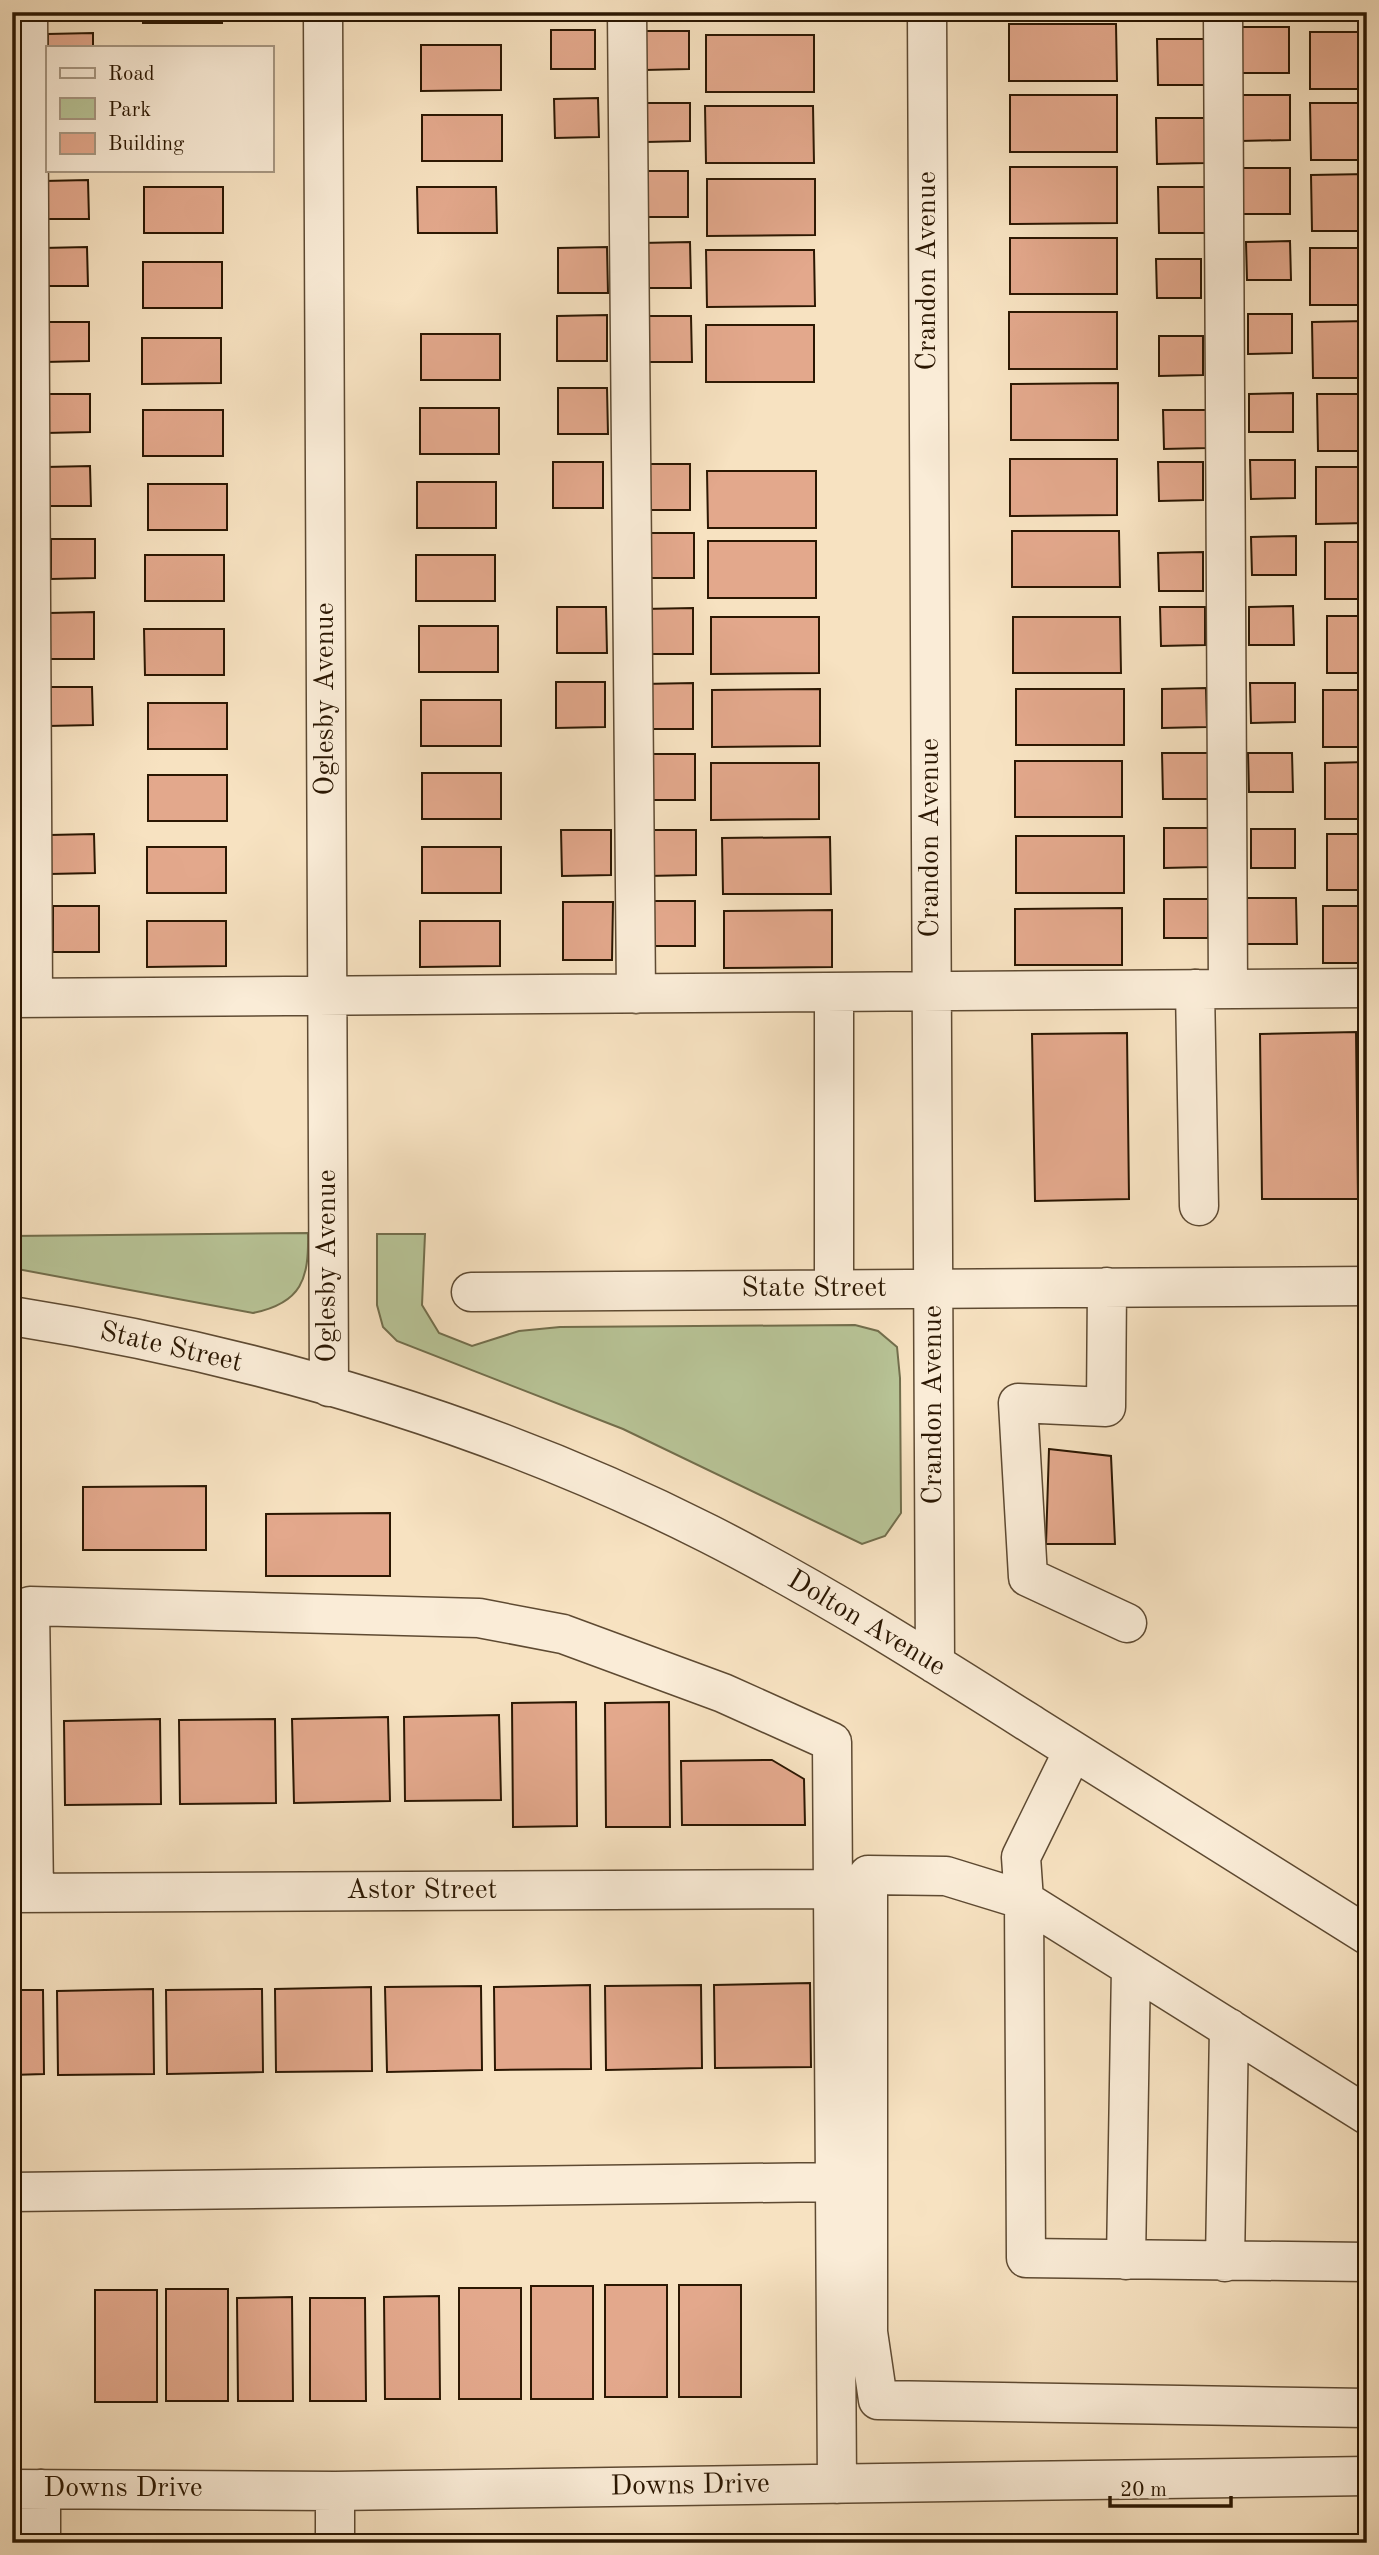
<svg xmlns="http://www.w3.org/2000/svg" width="1379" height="2555" viewBox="0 0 1379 2555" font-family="'Old Standard TT',serif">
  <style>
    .green { fill: #b8c497; stroke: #726e4c; stroke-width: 2 }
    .building { fill: #e3a88c; stroke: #2b1702; stroke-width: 2 }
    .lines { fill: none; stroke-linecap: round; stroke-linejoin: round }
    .minor-casing { stroke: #5e4a32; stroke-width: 41 }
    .minor { stroke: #faecd7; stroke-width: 38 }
    .labels { text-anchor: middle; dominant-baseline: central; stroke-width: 5; stroke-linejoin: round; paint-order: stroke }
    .street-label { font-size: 28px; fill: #2b1702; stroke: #faecd7 }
  </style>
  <rect width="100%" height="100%" fill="#f7e2c1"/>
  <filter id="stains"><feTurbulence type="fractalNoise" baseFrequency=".00286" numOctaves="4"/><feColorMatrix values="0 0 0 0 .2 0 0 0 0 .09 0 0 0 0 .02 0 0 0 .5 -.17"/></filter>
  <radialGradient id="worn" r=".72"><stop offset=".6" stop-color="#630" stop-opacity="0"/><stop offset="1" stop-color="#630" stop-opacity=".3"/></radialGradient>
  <path class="green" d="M308 1233C309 1279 302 1303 253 1313L12 1268V1236Z
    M377 1234H425L422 1305 439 1333 472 1346 519 1331 560 1327 855 1325 878 1331 897 1347 900 1378 901 1513 885 1536 862 1544 623 1429 397 1341 383 1327 377 1305Z"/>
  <path class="building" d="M143 12H222V23H143Z
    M417 12H496V21H417Z
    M710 12H818V21H710Z
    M1159 12H1208V17L1159 18Z
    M1308 12H1367V18H1308Z
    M1009 24H1116L1117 81H1009Z
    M1240 27H1289V73H1240Z
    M551 30H595V69H551Z
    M645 31H689V69L645 70Z
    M1310 32H1367V89H1310Z
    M93 33V47H48V34Z
    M706 35H814V92H706Z
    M1157 39H1207V85H1158Z
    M421 45H501V90L421 91Z
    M1010 95H1117V152H1010Z
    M1240 95H1290V140L1240 141Z
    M598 98 599 137 555 138 554 99Z
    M645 103H690V141L646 142Z
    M1310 103H1367V160H1311Z
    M705 106H813L814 163H706Z
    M422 115H502V161H422Z
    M1156 118H1206V163L1157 164Z
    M1010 167H1117V223L1010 224Z
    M1240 168H1290V214H1240Z
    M639 171H688V217H639Z
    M1367 174V231H1312L1311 175Z
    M707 179H815V235L707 236Z
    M88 180 89 219H45L44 181Z
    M144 187H223V233H144Z
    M417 187H496L497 233H418Z
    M1158 187H1208V233H1159Z
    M1010 238H1117V294H1010Z
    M1290 241 1291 280H1247L1246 242Z
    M690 242 691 288H641V243Z
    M87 247 88 286H43V248Z
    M607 247 608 293H558V248Z
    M1310 248H1367V305H1310Z
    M706 250H814L815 306 707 307Z
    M1156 259H1201V298H1157Z
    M143 262H222V308H143Z
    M1009 312H1117V369H1009Z
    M1248 314H1292V353L1248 354Z
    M607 315V361H557V316Z
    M642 316H691L692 362H642Z
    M1367 321V378H1313L1312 322Z
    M45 322H89V361L45 362Z
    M706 325H814V382H706Z
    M421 334H500V380H421Z
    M1159 336H1203V375L1159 376Z
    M142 338H221V383L142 384Z
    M1118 383V440H1011V384Z
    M558 388H607L608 434H558Z
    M1293 393V432H1249V394Z
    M46 394H90V432L46 433Z
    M1317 394H1367V451H1318Z
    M420 408H499V454H420Z
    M143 410H223V456H143Z
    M1163 410H1207L1208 448 1164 449Z
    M1010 459H1117V515L1010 516Z
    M1250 460H1295V498L1251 499Z
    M553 462H603V508H553Z
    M1158 462H1203V500L1159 501Z
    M640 464H690V510H640Z
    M90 466 91 506H46V467Z
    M1316 467H1367V523L1316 524Z
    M707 471H816V528H708Z
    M417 482H496V528H417Z
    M148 484H227V530H148Z
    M1012 531H1119L1120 587H1012Z
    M645 533H694V578H645Z
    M1296 536V575H1252L1251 537Z
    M51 539H95V578L51 579Z
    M708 541H816V598H708Z
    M1325 542H1367V599H1325Z
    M1203 552V591H1159L1158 553Z
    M145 555H224V601H145Z
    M416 555H495V601H416Z
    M1293 606 1294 645H1249V607Z
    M557 607H606L607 653H557Z
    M1160 607H1205V645L1161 646Z
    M693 608V654H644L643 609Z
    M94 612V659H50L49 613Z
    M1327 616H1367V673H1327Z
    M711 617H819V673L711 674Z
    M1013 617H1120L1121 673H1013Z
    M419 626H498V672H419Z
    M144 629H224V675H145Z
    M556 682H605V727L556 728Z
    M693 683V729H644L643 684Z
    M1250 683H1295V722L1251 723Z
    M48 687H92L93 725 48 726Z
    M1206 688 1207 727 1162 728V689Z
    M820 689V746L712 747V690Z
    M1016 689H1124V745H1016Z
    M1323 690H1367V747H1323Z
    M421 700H501V746H421Z
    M148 703H227V749H148Z
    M1162 753H1212V799H1163Z
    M1248 753H1292L1293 792H1249Z
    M645 754H695V800H645Z
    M1015 761H1122V817H1015Z
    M1367 762V819H1325V763Z
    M711 763H819V819L711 820Z
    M422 773H501V819H422Z
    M148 775H227V821H148Z
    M1164 828H1208L1209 867 1164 868Z
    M1251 829H1295V868H1251Z
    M561 830H611V875L562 876Z
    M647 830H696V875L647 876Z
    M94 834 95 873 50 874V835Z
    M1327 834H1367V890H1327Z
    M1016 836H1124V893H1016Z
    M830 837 831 894H723L722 838Z
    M147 847H226V893H147Z
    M422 847H501V893H422Z
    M1247 898H1296L1297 944H1247Z
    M1164 899H1208V938H1164Z
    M645 901H695V946H645Z
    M563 902H613L612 960H563Z
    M53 906H99V952H53Z
    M1323 906H1367V963H1323Z
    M1122 908V965H1015V909Z
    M832 910V967L724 968V911Z
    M147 921H226V966L147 967Z
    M420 921H500V966L420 967Z
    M1356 1032 1358 1199H1262L1260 1034Z
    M1127 1033 1129 1199 1035 1201 1032 1034Z
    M1049 1449 1111 1456 1115 1544H1046Z
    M206 1486V1550H83V1487Z
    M390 1513V1576H266V1514Z
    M576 1702 577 1826 513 1827 512 1703Z
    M669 1702 670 1827H606L605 1703Z
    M499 1715 501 1800 405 1801 404 1717Z
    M388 1717 390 1801 294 1803 292 1719Z
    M160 1719 161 1804 65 1805 64 1721Z
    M275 1719 276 1803 180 1804 179 1720Z
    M772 1760 804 1779 805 1825H682L681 1761Z
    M810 1983 811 2067 715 2068 714 1985Z
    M590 1985 591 2069 495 2070 494 1987Z
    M701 1985 702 2068 606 2070 605 1986Z
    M481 1986 482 2070 387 2072 385 1987Z
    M371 1987 372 2071 276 2072 275 1989Z
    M153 1989 154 2074 58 2075 57 1991Z
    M262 1989 263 2072 167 2074 166 1990Z
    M12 1990H43L44 2074 12 2075Z
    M605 2285H667V2397H605Z
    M679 2285H741V2397H679Z
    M531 2286H593V2399H531Z
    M459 2288H521V2399H459Z
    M166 2289H228V2401H166Z
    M95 2290H157V2402H95Z
    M439 2296 440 2399H385L384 2297Z
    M292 2297 293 2401H238L237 2298Z
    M310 2298H365L366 2401H310Z"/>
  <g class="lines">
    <defs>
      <path id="minor" d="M28 12 33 998
        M323 12 329 1387
        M627 12 636 994
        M927 12 935 1664
        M1223 12 1228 989
        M1195 989 1199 1206
        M12 998 1367 988
        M1107 1287 1106 1407 1018 1403 1028 1577 1127 1623
        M834 1289V992
        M471 1292 1367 1286
        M12 1316C252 1354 492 1424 709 1534 821 1591 928 1659 1034 1726 1145 1796 1256 1865 1367 1935
        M1073 1751 1021 1857 1024 1900 1367 2115
        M12 1893 833 1889
        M34 1893 30 1606 479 1618 563 1634 723 1693 832 1742 837 2484
        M12 2192 835 2182
        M1126 2260 1131 1967
        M1225 2262 1229 2028
        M1367 2262 1026 2258 1024 1900 946 1876 868 1875V2332L878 2400 1367 2408
        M12 2489 335 2491 1367 2476
        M335 2491V2543
        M41 2543V2489"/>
    </defs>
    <use href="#minor" class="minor-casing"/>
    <use href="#minor" class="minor"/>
  </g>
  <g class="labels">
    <g class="street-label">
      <text transform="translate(928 271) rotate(-90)">Crandon Avenue</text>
      <text transform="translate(326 699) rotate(-90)">Oglesby Avenue</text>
      <text transform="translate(931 838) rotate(-90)">Crandon Avenue</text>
      <text transform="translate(328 1266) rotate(-90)">Oglesby Avenue</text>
      <text x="814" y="1289">State Street</text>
      <text transform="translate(171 1348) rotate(13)">State Street</text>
      <text transform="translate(934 1405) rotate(-90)">Crandon Avenue</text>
      <text transform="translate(866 1624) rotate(31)">Dolton Avenue</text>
      <text x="422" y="1891">Astor Street</text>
      <text transform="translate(690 2486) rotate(-1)">Downs Drive</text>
      <text x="123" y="2489">Downs Drive</text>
    </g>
  </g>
  <rect width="1379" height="2555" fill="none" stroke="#f7e2c1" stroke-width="42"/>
  <rect x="14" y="14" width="1351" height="2527" fill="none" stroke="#2b1702" stroke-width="3.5"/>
  <rect x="21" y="21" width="1337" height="2513" fill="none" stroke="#2b1702" stroke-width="2"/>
  <rect x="46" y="46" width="228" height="126" fill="#faecd7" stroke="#a79782" stroke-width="2"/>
  <rect x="60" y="68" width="35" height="10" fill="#faecd7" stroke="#a79782" stroke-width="2"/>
  <text x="108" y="80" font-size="21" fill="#2b1702">Road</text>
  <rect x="60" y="98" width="35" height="21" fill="#b8c497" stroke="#a79782" stroke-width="2"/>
  <text x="108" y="116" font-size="21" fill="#2b1702">Park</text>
  <rect x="60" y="133" width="35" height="21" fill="#e3a88c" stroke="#a79782" stroke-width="2"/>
  <text x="108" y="150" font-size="21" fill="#2b1702">Building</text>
  <path d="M1110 2496v10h121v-10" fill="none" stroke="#2b1702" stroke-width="3.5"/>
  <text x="1120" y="2496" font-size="21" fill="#2b1702" stroke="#faecd7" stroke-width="5" paint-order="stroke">20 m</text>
  <rect width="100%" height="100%" filter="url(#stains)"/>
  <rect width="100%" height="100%" fill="url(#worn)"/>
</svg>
